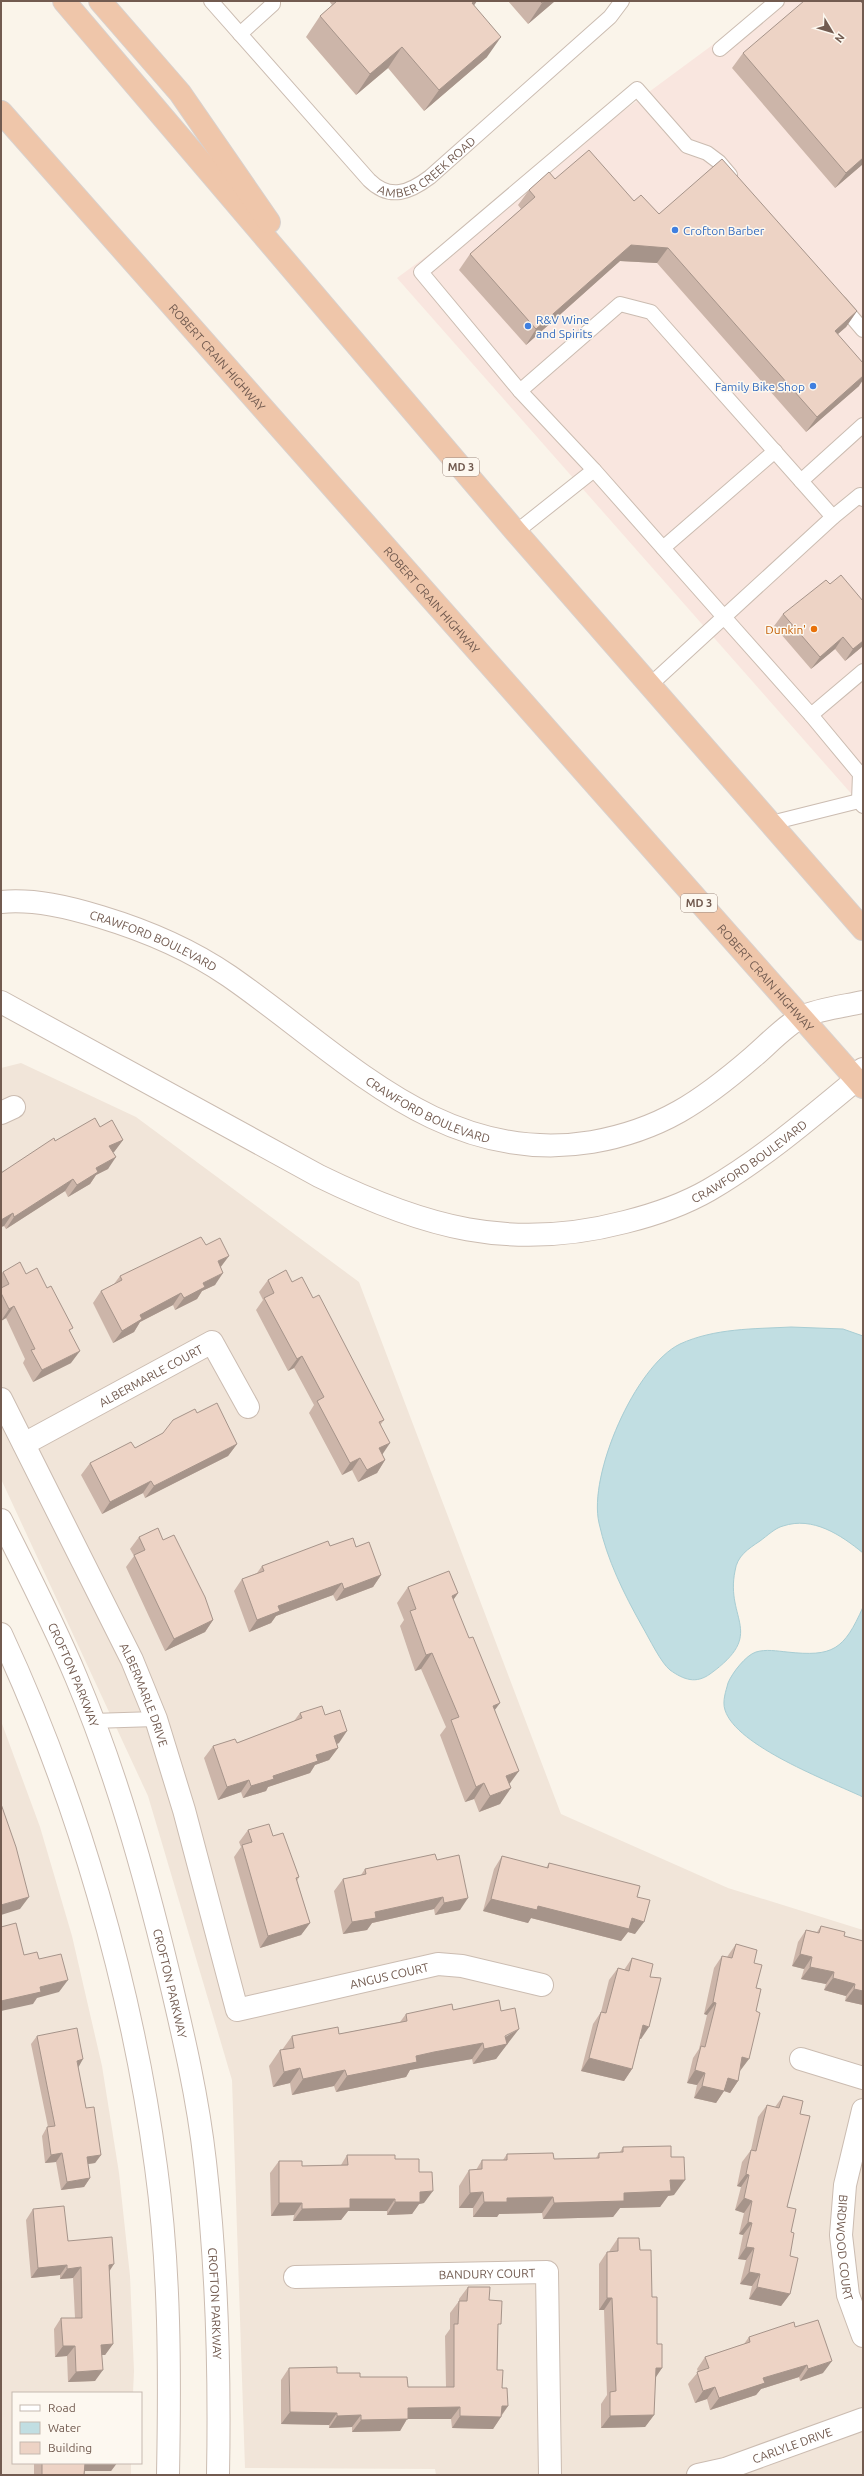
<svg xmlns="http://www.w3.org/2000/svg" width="864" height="2476" viewBox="0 0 864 2476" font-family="Ubuntu,sans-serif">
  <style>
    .residential { fill: #f1e5d9 }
    .commercial { fill: #f9e6df }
    .water { fill: #c1dee2; stroke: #a8cdd3 }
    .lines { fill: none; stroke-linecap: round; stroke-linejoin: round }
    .service-casing { stroke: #cbbcb1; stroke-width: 16 }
    .minor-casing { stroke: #cbbcb1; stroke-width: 24 }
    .tertiary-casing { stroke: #cbbcb1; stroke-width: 24 }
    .trunk-casing { stroke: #d8d1ce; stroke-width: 24 }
    .service { stroke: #fff; stroke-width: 14 }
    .minor { stroke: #fff; stroke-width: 22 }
    .tertiary { stroke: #fff; stroke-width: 22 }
    .trunk { stroke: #efc6aa; stroke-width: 22 }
    .wall { fill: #ccb5a9 }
    .shaded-wall { fill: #a6948a }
    .building { fill: #edd3c5; stroke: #a6948a }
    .shop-dot { fill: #3f7fe0; stroke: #fdf8f0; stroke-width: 1.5 }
    .food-dot { fill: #e8710a; stroke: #fdf8f0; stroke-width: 1.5 }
    .labels { text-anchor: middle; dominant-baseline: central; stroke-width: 3; stroke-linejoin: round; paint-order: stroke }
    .shield { fill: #fdf8f0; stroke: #9c8a80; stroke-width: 1 }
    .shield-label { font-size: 11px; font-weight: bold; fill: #725b50 }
    .street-label { font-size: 12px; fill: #725b50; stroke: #fdf8f0 }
    .shop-label { font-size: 12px; fill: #366cbe; stroke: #fdf8f0; text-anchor: start }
    .food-label { font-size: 12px; fill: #c56008; stroke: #fdf8f0; text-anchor: end }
  </style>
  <rect width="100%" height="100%" fill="#faf4ea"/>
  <path class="residential" d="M21 1063 136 1117 359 1282 561 1814 728 1888 863 1930V2475H436L435 2469 245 2468 232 2080 148 1796 1 1479V1068Z
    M1 1721 40 1827 72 1936 102 2066 119 2173 130 2276 134 2371 133 2393H13V2463H131V2475H1Z"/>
  <path class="commercial" d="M772 1H863V807L397 278Z"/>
  <path class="water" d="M791 1327 843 1329 863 1336V1553C841 1535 813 1516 783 1526 775 1528 767 1536 760 1541 748 1549 737 1556 735 1571 725 1620 767 1633 710 1674 696 1684 684 1680 670 1670 661 1663 649 1638 642 1626 624 1594 607 1560 599 1523 588 1475 635 1366 680 1344 715 1328 754 1329 791 1327Z
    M863 1607V1797C829 1781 736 1746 725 1710 722 1701 726 1691 728 1683 732 1673 746 1655 756 1652 766 1649 777 1651 787 1652 833 1657 844 1650 863 1607Z"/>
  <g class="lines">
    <defs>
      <g id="service">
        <path id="s1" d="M211 1 369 180C390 201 410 192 430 177L610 17 622 1"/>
        <path d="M240 34 273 4V1"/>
        <path d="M720 49 777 1"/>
        <path d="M730 175 719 162 707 153 687 146 637 89 421 272 520 391 594 470 724 617 833 517 860 495 863 499"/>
        <path d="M840 303 863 330"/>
        <path d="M520 391 620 304 651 312 833 517"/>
        <path d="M801 481 863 425"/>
        <path d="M516 532 594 470"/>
        <path d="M663 548 775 451"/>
        <path d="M650 685 724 617 811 715 863 671"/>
        <path d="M811 715 860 774 859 801 863 806"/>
        <path d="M771 823 859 801"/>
        <path d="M92 1721 156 1719"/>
      </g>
      <g id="minor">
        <path d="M1 1113 14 1107"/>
        <path id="s2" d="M1 1399 132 1660 156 1719 184 1810 237 2010 438 1964 462 1966 542 1985"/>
        <path id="s3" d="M24 1444 212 1342 248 1407"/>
        <path d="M801 2059 863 2078"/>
        <path id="s4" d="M863 2110 845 2185 841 2235 848 2295 863 2336"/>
        <path id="s5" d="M295 2277 547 2272 550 2475"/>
        <path id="s6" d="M698 2475 725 2469 863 2419"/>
      </g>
      <g id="tertiary">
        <path id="s7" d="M1 902C35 899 68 907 101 917 144 930 191 950 229 976 342 1054 441 1167 592 1142 661 1130 702 1101 753 1057 765 1047 788 1023 802 1017 818 1009 845 1006 863 1002"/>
        <path id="s8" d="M1 1002 319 1176C423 1227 510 1252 625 1222 653 1215 683 1205 709 1190 762 1159 809 1119 856 1080L863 1069"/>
        <path id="s9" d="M1 1520C27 1572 54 1624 76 1677 116 1772 144 1872 168 1971 183 2034 198 2098 205 2162 217 2266 220 2370 218 2475"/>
        <path d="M1 1634C77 1797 132 1987 156 2167 170 2269 170 2372 168 2475"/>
      </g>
      <g id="trunk">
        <path d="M64 1 516 532 863 929"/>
        <path d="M100 1 180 93 269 222"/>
        <path id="s10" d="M1 112 863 1087"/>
      </g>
    </defs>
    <use href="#service" class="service-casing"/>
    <use href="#minor" class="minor-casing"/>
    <use href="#tertiary" class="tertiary-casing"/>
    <use href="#trunk" class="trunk-casing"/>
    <use href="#service" class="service"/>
    <use href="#minor" class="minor"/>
    <use href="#tertiary" class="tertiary"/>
    <use href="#trunk" class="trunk"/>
  </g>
  <path class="wall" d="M329 1H477L474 5 487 57 424 111 388 68 356 95 306 37 320 16 332 5Z
    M508 1H555L528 24Z
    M863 4V164L835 188 732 68 743 53Z
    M555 179 634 201 857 311 846 327 838 334 859 386 806 432 657 263 620 261 526 345 459 270 470 254 521 209 518 205 529 190Z
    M830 584 863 601V646L845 661 835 649 811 669 774 626 783 614Z
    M100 1127 123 1140 114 1152H113L108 1169 96 1175 90 1184 68 1197 65 1191 6 1229 4 1226 1 1227V1173L55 1141Z
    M206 1245 221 1267 215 1285 202 1291 197 1299 175 1310 173 1305 140 1322 134 1332 113 1343 93 1303 101 1291 114 1284 120 1276Z
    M3 1272 26 1274 70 1332 71 1363 33 1382 23 1363 25 1359 6 1318 1 1321V1274Z
    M268 1280 292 1282 313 1298 384 1420 381 1424 382 1454 385 1460 377 1473 358 1482 352 1470 342 1475 309 1413 314 1405 294 1368 288 1371 256 1310 263 1300 259 1292Z
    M197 1413 237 1444 228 1456 145 1498 143 1493 102 1514 81 1475 90 1463 135 1448 163 1433Z
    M139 1537 163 1540 213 1620 205 1632 165 1651 126 1567 134 1556 130 1549Z
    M330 1546 356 1547 381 1575 373 1587 336 1601 333 1595 276 1616 271 1623 249 1632 234 1591 242 1579 257 1573 262 1566Z
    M408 1587 458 1593 453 1600 495 1710 509 1784 500 1804 479 1812 474 1799 465 1802 440 1735 446 1727 421 1669 415 1671 400 1626 404 1620 397 1603Z
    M300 1713 325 1715 339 1743 337 1744 338 1748 329 1760 315 1765 310 1773 268 1787 266 1791 243 1798 241 1792 218 1800 204 1758 213 1746 237 1743 294 1721Z
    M248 1830 273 1836 299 1877 297 1881 310 1923 301 1935 260 1948 234 1857 241 1847 239 1842Z
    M502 1856 546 1868 549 1863 637 1897 635 1934 628 1932 621 1941 531 1918 528 1923 483 1911 494 1869Z
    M437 1860 460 1910 435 1915 434 1909 372 1923 367 1930 343 1934 334 1891 343 1879 361 1875 365 1869Z
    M821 1926 844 1936 863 2005 845 2001 846 1996 824 1990 826 1984 801 1979 804 1969 792 1966 798 1942 806 1930 817 1932Z
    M736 1944 754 1963 756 1988 738 2081 730 2093 724 2091 716 2103 694 2098 697 2085 687 2083 693 2058 699 2049 707 2015 704 2014 714 1968 722 1956 727 1957Z
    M632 1958 650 1977 641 2039H640L632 2069 624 2081 581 2071 593 2024 601 2012 609 1980 618 1968 624 1970Z
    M453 2010 508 2044 506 2045 496 2059 473 2064 472 2059 424 2067 410 2070 406 2077 336 2092 334 2086 292 2095 290 2083 273 2087 269 2066 280 2050H282L292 2036 339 2034 400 2022 406 2014Z
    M37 2036 78 2067 86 2108 101 2155 95 2163 88 2164 90 2178 84 2187 61 2190 56 2162 45 2163 42 2136 47 2127H48L31 2044Z
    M783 2096 800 2114 787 2207 791 2232 790 2256V2294L781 2306 749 2299 752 2286 740 2284 746 2260 738 2259 743 2235 739 2234 744 2213 735 2210 741 2187 737 2186 742 2162 751 2150 758 2117 767 2105 775 2107Z
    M623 2147 674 2195 668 2196 660 2207 620 2208 613 2217 543 2219 542 2213 499 2214 497 2217H473V2208H459V2186L469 2170H476L482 2160H503L507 2154 554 2159 596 2158 599 2153 620 2152Z
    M347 2155 395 2159 419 2172 424 2203 419 2204 412 2214 387 2215V2211H348L341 2220 293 2221 294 2215 271 2216 270 2173 279 2161 302 2166 341 2165Z
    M33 2209 68 2241 109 2272 113 2344 105 2355H102L95 2381 68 2382 67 2356 55 2357 54 2329 61 2318H75L73 2278 60 2279V2275L31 2278 26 2220Z
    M618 2238 640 2250 652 2297 657 2344 662 2368 655 2377 654 2415 645 2427 601 2428V2404L607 2395 604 2310H599V2264L607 2252H609L610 2250Z
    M468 2287 489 2300 498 2328 497 2370 508 2406 493 2429 452 2428 451 2419H407L400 2431 352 2432V2427L329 2428V2425L281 2424V2380L289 2368 337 2373 360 2377 408 2387H446L445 2336 450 2329V2313L459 2301V2299Z
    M795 2327 823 2373 800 2381 799 2377 761 2389 756 2395 710 2410 707 2399 695 2403 688 2384 698 2372 697 2369 705 2357 744 2344 749 2337Z
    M34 2463H117L111 2471H85L84 2475H34Z"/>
  <path class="shaded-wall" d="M475 1H477L465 18 472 3Z
    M545 1H555L528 24 542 3Z
    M501 37 487 57 424 111 439 90Z
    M402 47 388 68 356 95 370 74Z
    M863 158V164L835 188 846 173Z
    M631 245 668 248 657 263 620 261 526 345 536 329Z
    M857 311 846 327 824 346 835 331Z
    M863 376V380L859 386 806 432 817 417Z
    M843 637 835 649 811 669 820 657Z
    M863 641V646L845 661 853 649Z
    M123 1140 114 1152 101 1158 109 1146Z
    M116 1157 108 1169 96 1175 90 1184 68 1197 77 1185 96 1168Z
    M73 1179 65 1191 6 1229 14 1217Z
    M13 1213 4 1226 1 1227V1220Z
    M229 1256 220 1268 218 1261Z
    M223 1273 215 1285 202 1291 197 1299 175 1310 184 1298 203 1283Z
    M181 1293 173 1305 140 1322 134 1332 113 1343 122 1331 140 1315Z
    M14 1306 6 1318 1 1321 9 1309Z
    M80 1351 71 1363 33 1382 42 1370Z
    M302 1356 294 1368 288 1371 297 1359Z
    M390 1443 382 1455 379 1448Z
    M237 1444 228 1456 145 1498 154 1486Z
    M360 1458 352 1470 342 1475 350 1463Z
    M385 1460 377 1473 358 1482 367 1470Z
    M151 1481 143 1493 102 1514 110 1502Z
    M381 1575 373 1587 336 1601 344 1589Z
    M342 1583 333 1595 276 1616 271 1623 249 1632 257 1620 278 1606Z
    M458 1593 447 1609 452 1596Z
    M213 1620 205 1632 165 1651 174 1639Z
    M432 1653 421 1669 415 1671 426 1655Z
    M500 1703 489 1718 493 1706Z
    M347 1731 339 1743 325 1748 334 1736Z
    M338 1748 329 1760 315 1765 310 1773 268 1787 266 1791 243 1798 251 1786 316 1755Z
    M519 1771 508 1786 506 1776Z
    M249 1780 241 1792 218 1800 227 1787Z
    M484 1783 474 1799 465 1802 476 1787Z
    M511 1788 500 1804 479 1812 490 1796Z
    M29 1897 20 1909 1 1915V1905Z
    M443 1897 434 1909 372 1923 367 1930 343 1934 352 1922 375 1912Z
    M468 1898 460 1910 435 1915 444 1903Z
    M491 1899 632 1918 644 1922 635 1934 628 1932 621 1941 531 1918 528 1923 483 1911Z
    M310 1923 301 1935 260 1948 268 1936Z
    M800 1954 812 1957 804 1969 792 1966Z
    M810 1967 834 1972 826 1984 801 1979Z
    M833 1978 855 1984 846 1996 824 1990Z
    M68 1980 59 1992 37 1998 33 2004 1 2011V2001L40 1987Z
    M854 1989 863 1991V2005L845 2001Z
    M713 2002 716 2003 707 2015 704 2014Z
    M643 2025 649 2027 641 2039 635 2037Z
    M519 2029 496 2059 473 2064 484 2049Z
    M483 2043 472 2059 410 2070 406 2077 336 2092 347 2076 416 2056 434 2052Z
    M742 2057 749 2059 740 2071Z
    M589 2058 632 2069 624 2081 581 2071Z
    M83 2059 78 2068 77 2061Z
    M300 2068 290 2083 273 2087 284 2072Z
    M345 2070 334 2086 292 2095 303 2079Z
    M695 2070 705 2073 697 2085 687 2083Z
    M728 2078 738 2081 730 2093 724 2091 716 2103 694 2098 702 2086Z
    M62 2153 56 2162 45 2163 51 2155Z
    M101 2155 95 2163 81 2165 87 2157Z
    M746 2174 749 2175 741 2187 737 2186Z
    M90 2178 84 2187 61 2190 67 2182Z
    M670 2180H685L674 2195 668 2196 660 2207 620 2208 613 2217 543 2219 554 2203 624 2193Z
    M433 2191 424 2203 419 2204 412 2214 387 2215 395 2202 420 2192Z
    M483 2192 473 2208H459L470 2193Z
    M553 2197 542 2213 499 2214 497 2217H473L484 2202 507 2198Z
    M744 2198 752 2201 744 2213 735 2210Z
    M350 2199H395L387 2211H348L341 2220 293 2221 302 2209Z
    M279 2203H302L294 2215 271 2216Z
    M748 2222 752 2223 743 2235 739 2234Z
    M746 2247 754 2248 746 2260 738 2259Z
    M114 2264 107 2275 109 2265Z
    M67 2265 60 2275 31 2278 38 2268Z
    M81 2267 73 2278 60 2279 67 2269Z
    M749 2272 760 2274 752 2286 740 2284Z
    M757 2287 790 2294 781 2306 749 2299Z
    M607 2298H612L604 2310H599Z
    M113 2344 105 2355H94L101 2345Z
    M63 2346H75L67 2356 55 2357Z
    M832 2361 823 2373 800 2381 808 2369Z
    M807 2365 799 2377 761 2389 756 2395 710 2410 719 2398 763 2378Z
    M656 2368H662L654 2380Z
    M103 2370 95 2381 68 2382 76 2372Z
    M715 2387 707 2399 695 2403 703 2391Z
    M502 2406H508L500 2417H501L493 2429 452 2428 460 2416Z
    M460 2407 451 2419H407L400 2431 352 2432 361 2420 408 2408Z
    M290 2412 337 2413 329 2425 281 2424Z
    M361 2415 352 2427 329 2428 337 2416Z
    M654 2415 645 2427 601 2428 610 2416Z
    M84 2463H117L111 2471H78Z"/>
  <path class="building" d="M337 1H475L472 3 501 37 439 90 402 47 370 74 320 16Z
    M540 1H545L542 3Z
    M804 1H860L863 4V158L846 173 743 53Z
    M589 150 634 201 641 195 659 214 722 159 857 311 835 331 863 363V376L817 417 668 248 631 245 536 329 470 254 535 197 529 190 549 172 555 179Z
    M841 575 863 601V641L853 649 843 637 820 657 783 614 826 580 830 584Z
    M95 1118 100 1127 112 1120 123 1140 109 1146 116 1157 96 1168 98 1172 77 1185 73 1179 14 1217 13 1213 1 1220V1173L54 1138 55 1141Z
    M201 1237 206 1245 220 1238 229 1256 218 1261 223 1273 203 1283 205 1287 184 1298 181 1293 140 1315 142 1319 122 1331 101 1291 122 1280 120 1276Z
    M20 1262 26 1274 37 1268 47 1288 51 1286 73 1328 69 1330 80 1351 42 1370 31 1350 35 1349 14 1306 9 1309 1 1293V1288L9 1284 3 1272Z
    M286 1270 292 1282 302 1277 313 1298 319 1295 384 1420 379 1422 390 1443 379 1448 385 1460 367 1470 360 1458 350 1463 317 1401 324 1397 302 1356 297 1359 264 1298 274 1293 268 1280Z
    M217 1403 237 1444 154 1486 151 1481 110 1502 90 1463 131 1442 135 1448 163 1433 173 1420 195 1409 197 1413Z
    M158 1528 163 1540 174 1535 205 1597 213 1620 174 1639 134 1555 145 1550 139 1537Z
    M353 1538 356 1547 369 1542 381 1575 344 1589 342 1583 278 1606 280 1611 257 1620 242 1579 264 1571 262 1566 328 1541 330 1546Z
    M449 1571 458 1593 452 1596 469 1638 473 1637 500 1703 493 1706 519 1771 506 1776 511 1788 490 1796 484 1783 476 1787 451 1720 459 1717 432 1653 426 1655 410 1611 416 1609 408 1587Z
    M322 1706 325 1715 340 1710 347 1731 334 1736 338 1748 316 1755 318 1761 273 1776 274 1779 251 1786 249 1780 227 1787 213 1746 235 1739 237 1743 302 1718 300 1713Z
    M1 1804 16 1847 29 1897 1 1905Z
    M269 1824 273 1836 283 1833 299 1877 296 1878 310 1923 268 1936 242 1845 252 1842 248 1830Z
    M435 1854 437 1860 459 1855 468 1898 444 1903 443 1897 375 1912 376 1918 352 1922 343 1879 366 1874 365 1869Z
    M502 1856 548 1868 549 1863 640 1886 637 1897 650 1900 644 1922 632 1918 629 1929 538 1906 537 1910 491 1899Z
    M16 1923 24 1955 37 1952 39 1959 61 1954 68 1980 40 1987 41 1992 1 2001V1927Z
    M821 1926 845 1932 844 1936 863 1941V1991L854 1989 855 1984 833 1978 834 1972 810 1967 812 1957 800 1954 806 1930 819 1933Z
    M736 1944 757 1950 754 1963 762 1965 756 1988 761 1989 756 2011 760 2013 749 2059 742 2057 738 2081 728 2078 724 2091 702 2086 705 2073 695 2070 701 2046 705 2047 716 2003 713 2002 722 1956 732 1958Z
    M632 1958 653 1964 650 1977 661 1978 649 2027 643 2025 632 2069 589 2058 601 2012 606 2013 618 1968 629 1971Z
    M499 2000 501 2011 515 2008 519 2029 505 2036 507 2044 484 2049 483 2043 434 2052 416 2056 417 2062 347 2076 345 2070 303 2079 300 2068 284 2072 280 2050 294 2048 292 2036 338 2027 339 2034 407 2021 406 2014 452 2004 453 2010Z
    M77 2028 83 2059 77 2061 86 2108 94 2107 101 2155 87 2157 90 2178 67 2182 62 2153 51 2155 47 2127 55 2126 37 2036Z
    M783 2096 803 2101 800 2114 810 2116 787 2207 796 2209 791 2232 794 2233 790 2256 798 2258 790 2294 757 2287 760 2274 749 2272 754 2248 746 2247 752 2223 748 2222 752 2201 744 2198 749 2175 746 2174 751 2150 756 2151 767 2105 779 2108Z
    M671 2146V2157H684L685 2180H670L671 2191 624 2193V2201L554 2203 553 2197 507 2198V2202H484L483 2192 470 2193 469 2170 482 2169V2160H507V2154L553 2153 554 2159 599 2158V2153L623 2152V2147Z
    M347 2155H395V2159H419V2172H432L433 2191 420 2192V2202H395V2199H350V2208L302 2209V2203H279V2161H302V2166L348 2165Z
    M64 2206 68 2241 112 2237 114 2264 109 2265 113 2344 101 2345 103 2370 76 2372 75 2346H63L61 2318H82L81 2267 67 2269V2265L38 2268 33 2209Z
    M618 2238H639L640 2250H651L652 2297H657V2344H662V2368H656L654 2415 610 2416V2392L616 2391 612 2298H607V2252L618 2251Z
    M468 2287H490L489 2300 502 2301 501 2324H498L497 2370H503L502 2388H507L508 2406H502L501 2417 460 2416V2407L408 2408V2419L361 2420V2415L337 2416V2413L290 2412 289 2368 337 2367V2373H360V2377H407L408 2387H454V2324H458L459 2301H467Z
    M818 2320 832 2361 808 2369 807 2365 763 2378 765 2383 719 2398 715 2387 703 2391 697 2372 709 2368 705 2357 750 2342 749 2337 794 2322 795 2327Z
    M42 2463H85L84 2475H42Z"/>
  <g class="shop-dot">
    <circle cx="675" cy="230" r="4"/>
    <circle cx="528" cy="326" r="4"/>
    <circle cx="813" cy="386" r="4"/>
  </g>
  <circle class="food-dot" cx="814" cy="629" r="4"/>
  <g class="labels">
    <g class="shield">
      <rect x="443" y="458" width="36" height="18" rx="3"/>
      <rect x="681" y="894" width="36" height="18" rx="3"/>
    </g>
    <g class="shield-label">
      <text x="461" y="467">MD 3</text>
      <text x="699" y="903">MD 3</text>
    </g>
    <g class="street-label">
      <text stroke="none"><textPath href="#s1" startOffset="308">AMBER CREEK ROAD</textPath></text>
      <text stroke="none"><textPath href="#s10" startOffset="327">ROBERT CRAIN HIGHWAY</textPath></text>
      <text stroke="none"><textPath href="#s10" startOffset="651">ROBERT CRAIN HIGHWAY</textPath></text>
      <text stroke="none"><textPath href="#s7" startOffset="159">CRAWFORD BOULEVARD</textPath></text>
      <text stroke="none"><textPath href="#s10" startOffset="1155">ROBERT CRAIN HIGHWAY</textPath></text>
      <text stroke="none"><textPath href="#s7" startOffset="484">CRAWFORD BOULEVARD</textPath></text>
      <text stroke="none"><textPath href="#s8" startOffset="819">CRAWFORD BOULEVARD</textPath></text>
      <text stroke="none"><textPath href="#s3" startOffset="144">ALBERMARLE COURT</textPath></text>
      <text stroke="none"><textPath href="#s9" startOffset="171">CROFTON PARKWAY</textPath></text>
      <text stroke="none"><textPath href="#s2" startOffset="329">ALBERMARLE DRIVE</textPath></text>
      <text stroke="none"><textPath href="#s2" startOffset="814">ANGUS COURT</textPath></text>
      <text stroke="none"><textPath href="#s9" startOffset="495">CROFTON PARKWAY</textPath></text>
      <text stroke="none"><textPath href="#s4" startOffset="140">BIRDWOOD COURT</textPath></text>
      <text stroke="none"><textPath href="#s5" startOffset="192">BANDURY COURT</textPath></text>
      <text stroke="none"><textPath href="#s9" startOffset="819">CROFTON PARKWAY</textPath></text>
      <text stroke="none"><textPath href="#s6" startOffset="99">CARLYLE DRIVE</textPath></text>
    </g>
    <g class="shop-label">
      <text x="683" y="230">Crofton Barber</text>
      <text x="536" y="319">R&amp;V Wine<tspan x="536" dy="14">and Spirits</tspan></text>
      <text x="805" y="386" text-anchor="end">Family Bike Shop</text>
    </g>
    <g class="food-label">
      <text x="806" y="629">Dunkin'</text>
    </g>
  </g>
  <rect width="864" height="2476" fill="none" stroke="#725b50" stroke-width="4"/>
  <rect x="12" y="2392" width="130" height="72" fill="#fdf8f0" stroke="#c5b9b0"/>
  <rect x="20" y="2405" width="20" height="6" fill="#ffffff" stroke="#c5b9b0"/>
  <text x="48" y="2412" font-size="12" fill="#725b50">Road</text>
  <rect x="20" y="2422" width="20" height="12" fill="#c1dee2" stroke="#c5b9b0"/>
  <text x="48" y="2432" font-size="12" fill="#725b50">Water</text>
  <rect x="20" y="2442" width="20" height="12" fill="#edd3c5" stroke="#c5b9b0"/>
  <text x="48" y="2452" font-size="12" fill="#725b50">Building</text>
  <g transform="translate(832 32) rotate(128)" stroke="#fdf8f0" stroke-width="3" paint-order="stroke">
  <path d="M0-3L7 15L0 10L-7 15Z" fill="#725b50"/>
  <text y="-6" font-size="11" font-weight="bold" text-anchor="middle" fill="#725b50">N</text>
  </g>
</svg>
